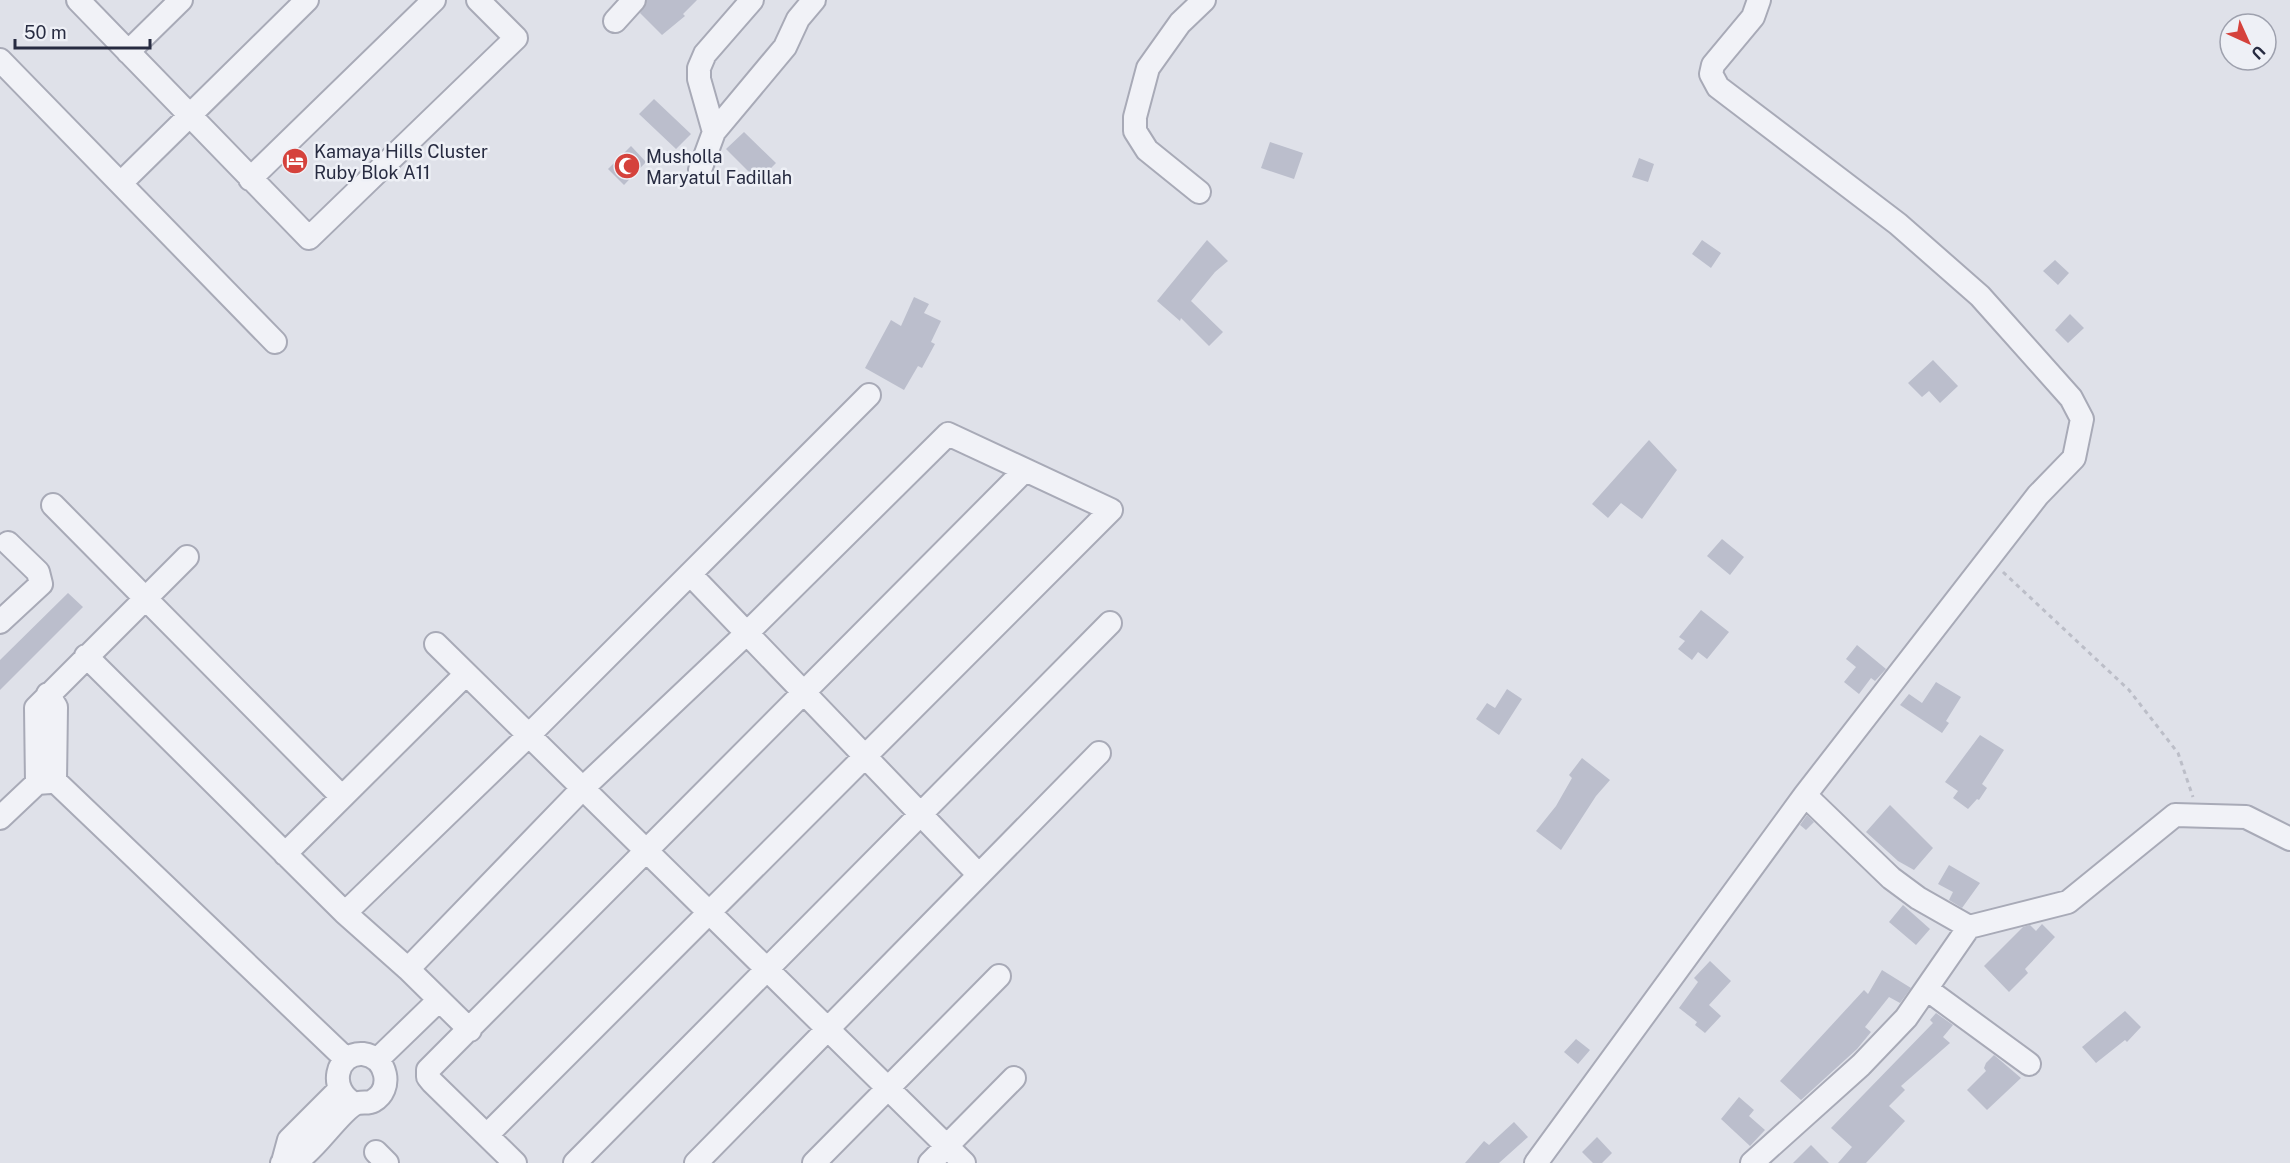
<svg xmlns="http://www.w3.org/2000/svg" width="2290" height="1163" viewBox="0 0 2290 1163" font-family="'Public Sans',sans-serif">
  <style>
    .building { fill: #bbbecc }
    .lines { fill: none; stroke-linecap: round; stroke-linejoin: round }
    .minor-casing { stroke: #a8aab7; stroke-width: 26 }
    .path { stroke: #bcbec8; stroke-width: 3; stroke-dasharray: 4.5 4.5; stroke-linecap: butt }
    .minor { stroke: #f1f2f7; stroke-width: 22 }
    .labels { text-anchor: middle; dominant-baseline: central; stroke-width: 5; stroke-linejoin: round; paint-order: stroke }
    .poi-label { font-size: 18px; fill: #272b41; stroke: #eef0f6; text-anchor: start }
  </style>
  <rect width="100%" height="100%" fill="#dfe1e9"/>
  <path class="building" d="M647 0H697L683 14 685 16 662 35 640 13Z
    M654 99 691 134 676 149 639 114Z
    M744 132 776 163 758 181 726 149Z
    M1270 142 1303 153 1294 179 1261 168Z
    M631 146 646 162 624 185 608 169Z
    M1639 158 1654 164 1648 182 1632 177Z
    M1207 240 1228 261 1215 272 1191 301 1223 332 1209 346 1181 318 1180 321 1157 301Z
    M1702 240 1721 253 1711 268 1692 254Z
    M2055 260 2069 273 2058 285 2043 271Z
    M914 297 929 304 924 313 941 321 931 342 935 344 922 368 918 366 904 390 865 368 891 320 901 326Z
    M2070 314 2084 328 2068 343 2055 330Z
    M1933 360 1958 386 1940 403 1929 391 1922 397 1908 383Z
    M1649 440 1677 470 1642 519 1621 503 1608 518 1592 504Z
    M1722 539 1744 557 1730 575 1707 556Z
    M68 593 83 607 0 690V660Z
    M1701 610 1729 632 1707 659 1698 652 1692 660 1678 649 1685 641 1679 637Z
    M1857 645 1886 669 1875 681 1871 678 1859 694 1844 682 1856 667 1846 659Z
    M1936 682 1961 697 1946 721 1949 723 1942 733 1900 705 1909 694 1922 703Z
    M1507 689 1522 699 1499 735 1476 719 1487 703 1495 708Z
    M1980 735 2004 750 1982 784 1987 788 1979 800 1977 799 1968 809 1953 798 1958 791 1945 782Z
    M1582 758 1610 780 1596 796 1561 850 1536 831 1556 806 1572 778 1569 775Z
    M1890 805 1933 848 1914 870 1898 861 1866 832Z
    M1807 815 1814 822 1806 830 1800 825Z
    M1949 865 1980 883 1962 908 1949 900 1953 892 1938 884Z
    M1903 905 1930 929 1916 945 1889 922Z
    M2042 924 2055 937 2025 969 2028 973 2009 992 1984 966 2023 927 2030 925 2036 931Z
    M1710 961 1731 981 1709 1005 1721 1016 1705 1033 1695 1025 1697 1022 1679 1008 1698 982 1694 978Z
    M1882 970 1911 988 1900 1003 1889 997 1865 1027 1871 1032 1857 1049 1801 1100 1780 1081 1864 990 1868 994Z
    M2125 1011 2141 1027 2127 1042 2125 1040 2096 1063 2082 1047Z
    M1936 1013 1953 1025 1943 1037 1950 1043 1901 1086 1905 1090 1889 1106 1905 1121 1866 1163H1838L1852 1147 1831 1128 1933 1023 1930 1020Z
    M1576 1039 1590 1050 1578 1064 1564 1052Z
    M1994 1055 2021 1078 1987 1110 1967 1090 1986 1071 1984 1068 1986 1063Z
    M1739 1097 1754 1110 1749 1116 1765 1130 1750 1146 1721 1119Z
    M1514 1122 1528 1137 1499 1163H1465L1484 1141 1489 1145Z
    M1597 1137 1612 1153 1602 1163H1593L1582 1152Z
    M1811 1145 1829 1163H1793Z"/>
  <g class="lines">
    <defs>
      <path id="minor" d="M78 0 309 238 516 38 478 0
        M615 21 634 0
        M128 52 181 0
        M0 60 275 342
        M714 132 785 47 798 19 814 0
        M700 170 714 132 699 79V68L705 54 752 0
        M250 179 434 0
        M121 183 307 0
        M1199 192 1147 150 1135 131V117L1148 68 1180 23 1204 0
        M53 505 342 797
        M690 574 979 875
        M0 622 41 584 38 572 8 543
        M436 644 964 1163
        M86 656 345 913
        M48 694 56 707 55 781 346 1059
        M37 783 36 708 187 557
        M1805 795 1891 878 1918 898 1969 927
        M0 818 37 783 50 782
        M285 854 466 674
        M408 969 583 788 747 633 948 434 1111 510 487 1135
        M1928 990 2029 1064
        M470 1030 408 969 345 913 529 735 869 395
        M378 1059 439 1000
        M376 1152 387 1163
        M283 1162 289 1140 339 1090
        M282 1163C289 1160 298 1160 303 1156 318 1145 342 1110 355 1104 361 1101 368 1104 373 1101 394 1089 387 1057 363 1054 336 1052 327 1090 355 1104
        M515 1163 432 1082 428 1077V1070L1025 470
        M575 1163 1110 623
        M696 1163 1099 753
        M814 1163 999 976
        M930 1163 1014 1078
        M1536 1163 1805 795 2038 495 2074 458 2082 419 2071 398 1980 296 1898 224 1718 87 1711 74 1713 65 1753 17 1759 0
        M1752 1163 1861 1065 1906 1018 1969 927 2068 902 2175 815 2246 817 2290 839"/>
    </defs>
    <use href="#minor" class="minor-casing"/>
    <path class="path" d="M2003 572 2129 690 2178 753 2193 797"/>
    <use href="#minor" class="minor"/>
  </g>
  <defs>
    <symbol id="hotel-disc" viewBox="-11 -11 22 22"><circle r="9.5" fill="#d5423c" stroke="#eef0f6"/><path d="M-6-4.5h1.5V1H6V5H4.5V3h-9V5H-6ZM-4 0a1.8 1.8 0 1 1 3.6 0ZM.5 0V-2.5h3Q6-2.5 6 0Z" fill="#fff"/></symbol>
    <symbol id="mosque-disc" viewBox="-11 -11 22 22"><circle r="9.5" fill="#d5423c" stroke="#eef0f6"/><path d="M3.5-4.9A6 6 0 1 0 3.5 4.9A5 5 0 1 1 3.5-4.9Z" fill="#fff"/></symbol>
  </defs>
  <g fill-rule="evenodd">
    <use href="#hotel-disc" x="280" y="146" width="30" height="30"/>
    <use href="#mosque-disc" x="612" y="151" width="30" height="30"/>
  </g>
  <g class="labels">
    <g class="poi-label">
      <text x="314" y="151">Kamaya Hills Cluster<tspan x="314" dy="21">Ruby Blok A11</tspan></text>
      <text x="646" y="156">Musholla<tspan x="646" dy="21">Maryatul Fadillah</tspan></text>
    </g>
  </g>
  <g transform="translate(2248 42) rotate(135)"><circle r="28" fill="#eef0f6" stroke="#9ea1ae" stroke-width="1.5"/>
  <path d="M0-4.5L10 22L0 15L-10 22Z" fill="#d5423c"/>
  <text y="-9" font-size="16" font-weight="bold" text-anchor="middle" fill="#272b41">U</text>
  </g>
  <path d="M15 39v9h135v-9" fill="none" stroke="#272b41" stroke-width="3"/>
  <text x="24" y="39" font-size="18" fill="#272b41" stroke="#eef0f6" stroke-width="4.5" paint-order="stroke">50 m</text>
</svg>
